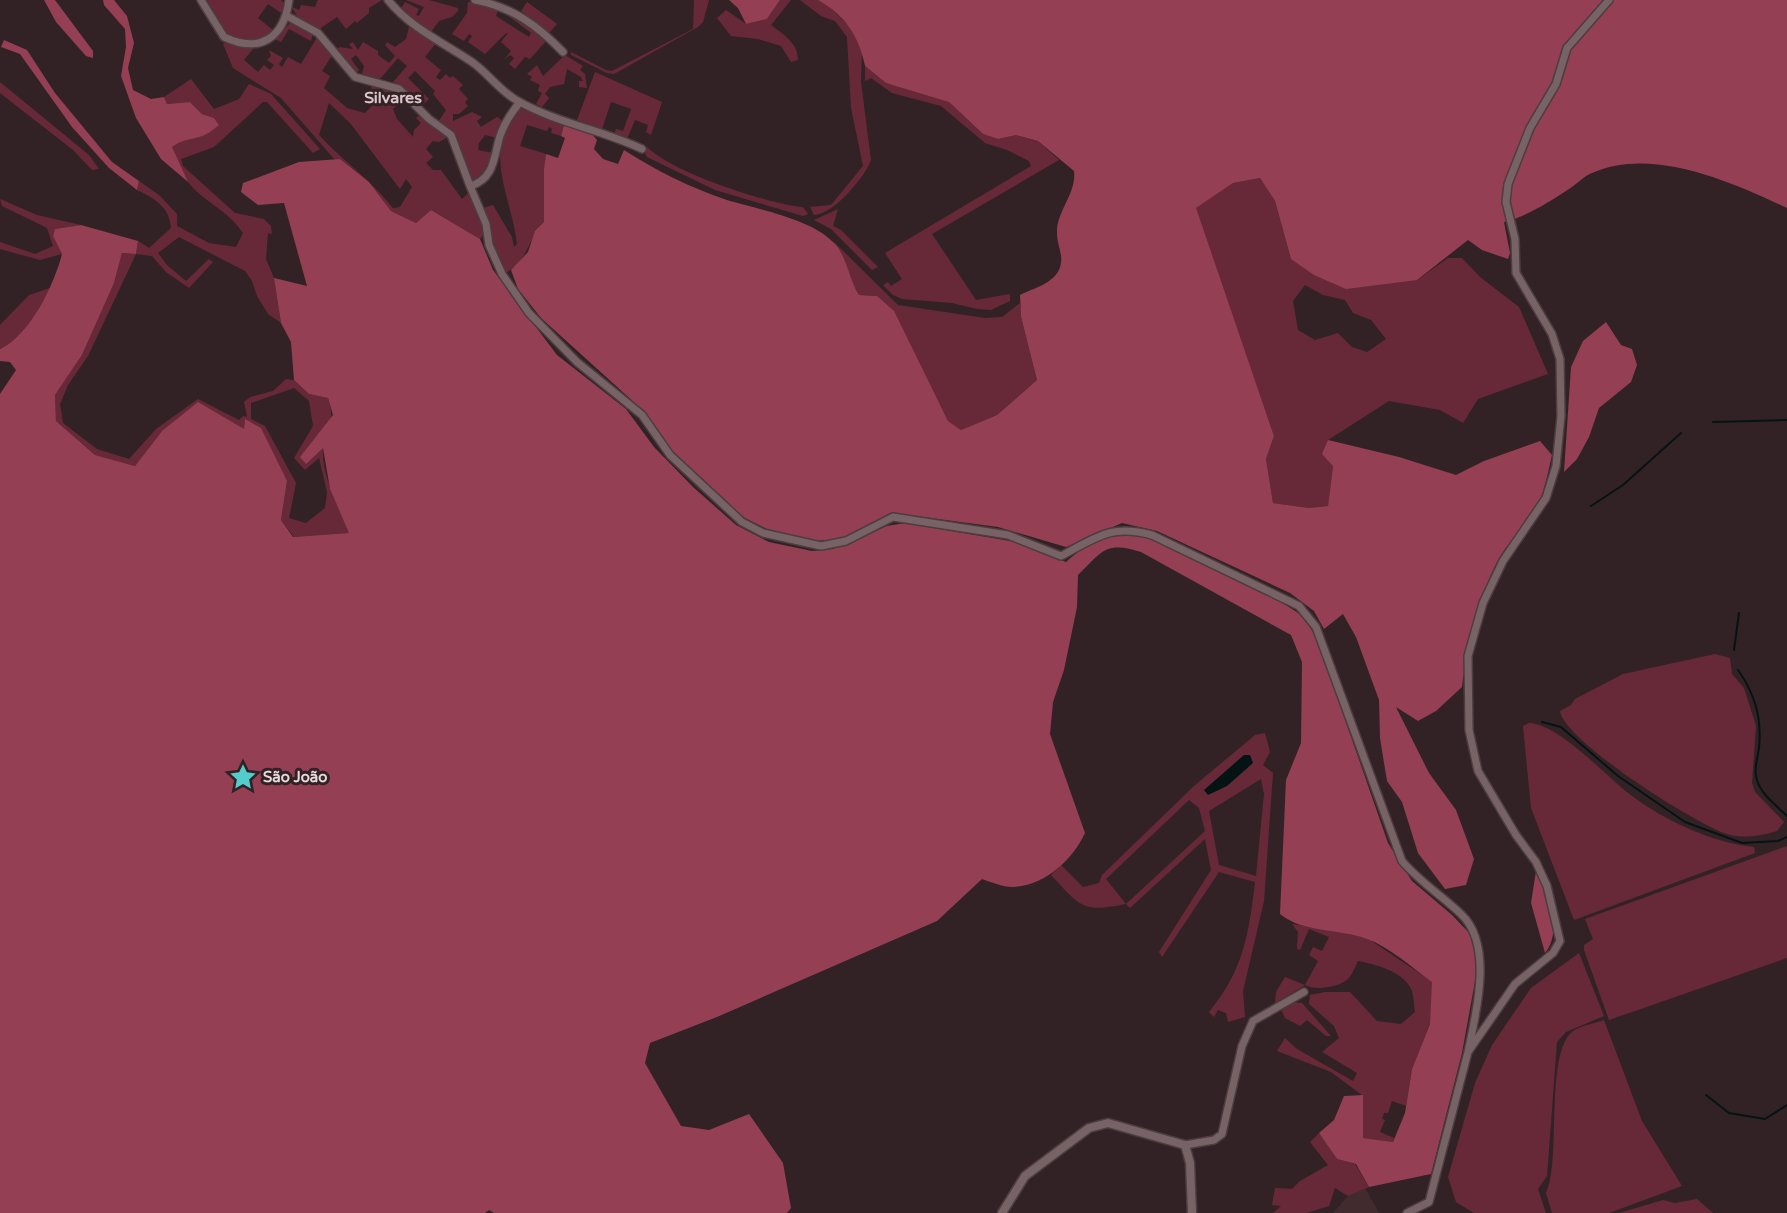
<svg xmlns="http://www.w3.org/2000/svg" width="1787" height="1213" viewBox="0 0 1787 1213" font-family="'Varela Round',sans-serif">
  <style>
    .built { fill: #422b2f }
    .green { fill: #672938; fill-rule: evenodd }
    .forest { fill: #943f54 }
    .water { fill: #041414 }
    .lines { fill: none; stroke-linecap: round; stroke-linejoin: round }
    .stream { stroke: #041414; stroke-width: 2 }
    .minor-casing { stroke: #4b3d40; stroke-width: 10 }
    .tertiary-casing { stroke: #4b3d40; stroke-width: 11 }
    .minor { stroke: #776366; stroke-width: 7 }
    .tertiary { stroke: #776366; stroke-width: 8 }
    .labels { text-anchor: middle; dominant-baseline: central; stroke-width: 6; stroke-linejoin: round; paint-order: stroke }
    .poi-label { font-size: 15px; font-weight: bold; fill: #e7dbdd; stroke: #332225; text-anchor: start }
    .neighbourhood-label { font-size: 16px; font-weight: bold; fill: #dcc5c8; stroke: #332225 }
  </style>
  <rect width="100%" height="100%" fill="#332225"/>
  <path class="built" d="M1365 1188 1379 1213H1333L1348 1196Z"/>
  <path class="green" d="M207 0H281L285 4 281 13 268 4 258 18 273 30C265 46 233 44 222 30 216 22 212 10 207 0Z
    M318 0H382L369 8V13L357 23 355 21 346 29 337 17 318 30 297 16 292 7 299 10 301 5 315 7Z
    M406 0H429L458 8V11L452 17 439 21 431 32 400 10 405 2 419 9 416 15 419 16 424 7Z
    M694 0H709L703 22 698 27 614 74 607 73 571 55V52L606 70 612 71 693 29Z
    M780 0H791L771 25C784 35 798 43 798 60L791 62 781 46 758 39 731 36 717 18 726 10 746 24 767 19Z
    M800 0H818L828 5 852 29 862 48 861 82 871 160C865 177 834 214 814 215L810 207 831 205 863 166 851 108 847 37 835 21 821 16Z
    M468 2 499 7 496 16 529 37 531 33 510 17 511 13 543 35 546 41 530 59 525 57 515 69 509 64 514 58 510 55 504 60 511 51 501 42 508 33 505 34 485 54 468 42 472 36 469 34 464 41 452 34 467 13Z
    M527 2 557 24 549 33 521 11Z
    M290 23 313 33 311 41 289 29 281 42 275 39Z
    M409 27 436 43 425 57 441 70 436 77 440 80 446 74 450 78 453 76 463 85 459 89 468 99 465 102 468 106 459 114H453V121L472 112 482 117 477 121 481 127 497 117 504 122 497 138 485 135 479 143 478 150 493 153 487 169 473 181 469 177 456 134 438 122 446 110 433 94 435 91 415 71 408 78 429 99 421 106 393 82 407 66 398 58 380 79 361 78 364 66 356 55 351 59 359 70 356 74 336 49 340 47 353 49 349 44 353 42 358 50 363 42 378 51V55L389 63 395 56 385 45 387 42 395 47 406 39Z
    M318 36 333 54 322 71 330 76 324 88 347 108 365 113 371 107V101L375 102 371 86C385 87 395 89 405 99L393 109 397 119 413 137 414 130 421 123 416 118 420 115 448 137 439 142 433 141 426 149 433 157 426 163 433 170H441L462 199 468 193 486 232 480 239 431 210 416 223 391 211 369 182 340 159 335 160 281 98 233 68 223 44 227 42 253 49 244 60 258 72 264 65 270 70 274 65 267 60 271 56 269 50 283 58 279 64 282 67 288 57 301 64ZM329 103 350 123 400 189 406 179 412 187 400 207 393 208C371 180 343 161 319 135Z
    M565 55 583 66 580 70 585 74 587 88 579 87V81H583L581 77 567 69 564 84 550 87 545 94 549 98 542 107 536 104 542 93 538 91 540 85 530 80 532 77 527 74 537 65 543 76Z
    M865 66 886 83 910 87 949 102 983 134 998 139 1016 135 1038 141 1059 160 932 234 976 300 1010 294V301L991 310 977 309 952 303 902 299 893 295 883 285 888 282 891 286 902 279 885 253 1031 166 1029 161 1007 150 985 143 941 106 892 93 871 78 865 81Z
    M595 72 662 102 647 147C671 172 768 204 803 207L808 214 803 216 715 190 647 157 645 154 651 135 646 132 648 125 635 120 627 139 614 134 616 129 623 131 631 109 611 102 602 129 577 120Z
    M191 79 214 109 239 99 249 84 271 94 320 149 313 153 267 102H263L214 147 181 159 183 166 235 213 264 219 271 226 272 234 268 233 266 259 274 278 281 323 268 314 257 296 252 281 245 271 179 237 158 253 167 265 186 281 209 259 213 262 189 288 166 272 152 256 136 254 88 356 68 385 60 404 63 423 97 449 129 459 156 429 198 399 239 420 243 416 247 417 244 402 250 397 273 391 286 379 294 380 309 394 328 398C337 427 324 424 323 448 321 475 339 509 350 533L294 537 281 520 287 481 245 420 244 430 162 431 135 466 95 455 56 421 55 395 82 355 114 283 122 253 136 254 138 241 149 248 171 228C170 207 154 198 137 190L139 181 159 195 177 214V226L209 243 236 247 243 233C227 209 203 202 188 182 180 172 175 158 172 147 189 135 199 143 219 125L214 118 202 114 190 102 167 104 164 97ZM294 388 309 401 313 426 294 458 305 470 319 458 327 492 325 508 306 523 289 518 296 483 265 426 251 419V403Z
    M0 82 89 155 99 169 92 170 73 150 0 93Z
    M520 108 564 125 561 136 551 133 552 129 549 127 547 131 527 125 520 146 546 154 544 169V222C529 237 527 263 505 273 491 254 492 229 483 208L493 205 512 237 514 247 517 244C512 198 480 147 520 108Z
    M1260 178 1275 201 1291 259 1417 280 1448 258H1462L1480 277 1519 307 1548 374 1478 399 1463 423 1440 410 1389 401 1328 440 1333 466 1328 506 1309 508 1273 503 1266 459 1274 436 1195 208 1233 183ZM1305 285 1323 295 1345 300 1353 313 1371 320 1386 339 1367 352 1352 347 1338 333 1315 340 1298 330 1293 301Z
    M0 199 37 215 81 225 55 229 53 236 62 254 40 260 0 249V242L35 254 53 246 47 228 2 206Z
    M838 209 833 226 841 230 878 267 872 270 831 229 814 220Z
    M833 241 898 305 985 318 1002 317 1020 303 1021 317 1037 380 997 415 961 430 948 421 924 374 877 296 859 295C847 277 845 258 833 241Z
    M50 288C39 310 23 338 0 349V325L29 295Z
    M1715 654 1730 658 1732 674 1744 688 1756 726 1752 783 1755 792 1784 822 1777 831C1760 836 1745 839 1727 834 1697 825 1564 741 1560 711L1571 705 1575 699 1623 674Z
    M1529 723C1558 724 1604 774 1628 793 1661 819 1712 843 1754 847L1755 853 1574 920 1531 808 1523 726Z
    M1265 733 1270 752 1263 765 1273 773 1264 901 1243 991 1245 1017 1228 1022 1226 1013 1218 1010 1214 1017 1209 1012C1243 971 1249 934 1255 882L1219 872 1162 957 1159 952 1211 870 1205 839 1130 908 1126 904C1082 913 1081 907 1051 875L1061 865 1083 887 1099 883 1102 875 1194 786 1255 735ZM1261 779 1264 794 1256 876 1219 865 1209 811ZM1189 800 1199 808 1205 831 1126 904 1106 879Z
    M1787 846V958L1609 1020 1584 950V945L1593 939 1585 919Z
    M1292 924 1347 932 1370 940 1434 983 1430 1024 1412 1069 1406 1106 1392 1101 1388 1113H1384L1382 1119 1385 1120 1380 1132 1394 1138 1393 1142 1363 1138 1362 1095 1331 1072 1277 1051 1285 1038 1297 1049 1353 1081 1357 1073 1322 1052 1339 1038 1334 1026 1309 1004 1310 995 1325 992H1350L1377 1021 1401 1024 1415 1012C1414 1005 1414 993 1410 987 1401 971 1375 964 1358 961 1355 967 1352 975 1348 979 1339 987 1315 991 1305 985L1275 1003 1276 992 1285 977 1305 985 1318 961 1309 955 1313 947 1322 951 1329 937 1309 929 1300 950 1297 949 1298 932Z
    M1579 953 1604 1016 1566 1032 1557 1042 1547 1176 1538 1189 1546 1213H1474L1456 1202 1448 1177 1475 1083 1492 1045 1531 988Z
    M1290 1002 1302 1003 1331 1036H1326L1307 1020 1300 1026 1285 1018 1281 1009Z
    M1604 1020 1642 1121 1682 1186 1609 1213H1552L1546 1193C1562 1161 1544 1053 1573 1031 1581 1026 1595 1023 1604 1020Z
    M1319 1133 1337 1159 1355 1164 1369 1187 1348 1196 1335 1188 1329 1206 1307 1213H1273L1281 1206 1272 1205 1275 1188 1292 1189 1300 1181 1328 1165 1310 1142Z
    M1697 1199 1713 1213H1619L1663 1200 1675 1203Z"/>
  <path class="forest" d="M44 0H55L93 51V58L86 56 56 22Z
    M103 0H114L127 16 134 43 128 68 133 90 151 99 164 97 167 104 190 102 202 114 214 118 219 125C200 143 189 135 172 147L188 182 161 159 136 118 121 76 126 47 125 29 104 5Z
    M729 0H780L767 19 746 24 738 8Z
    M818 0H1787V208C1732 182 1652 146 1592 173 1584 176 1577 184 1569 189 1549 202 1528 216 1504 222L1510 253 1508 259 1482 250 1468 240 1417 280 1346 289 1314 275 1291 259 1275 201 1260 178 1233 183 1196 208 1274 436 1266 459 1273 503 1309 508 1328 506 1333 466 1322 454 1328 440 1399 457 1456 475 1484 461 1540 441 1552 455C1547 477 1543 500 1530 520 1521 532 1509 542 1501 555 1482 585 1466 653 1462 687L1436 711 1418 721 1396 707 1429 773 1456 810 1474 859 1466 885 1445 889 1418 853 1402 802 1387 781 1380 738 1379 700 1356 637 1343 614 1324 629 1314 611 1290 593 1157 531 1122 523 1066 547 998 527 908 515 878 520 841 539 816 541 767 529 741 516 671 452 636 404 541 318 518 289 511 270 528 252 535 231 544 222V169L546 154 558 158 565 138 561 136 564 125 592 134 597 140 594 149 603 159 618 164 624 150C657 171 691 188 727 200 757 209 811 219 833 242 847 255 848 278 859 295L877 296 894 311 948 421 961 430 997 415 1037 380 1021 317 1020 295C1034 288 1052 284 1059 270 1065 256 1057 247 1057 233 1056 212 1077 193 1074 171L1038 141 1016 135 998 139 983 134 949 102 886 83 865 66C859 36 845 15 818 0Z
    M4 40 27 50 55 93 112 162 139 181 137 190 109 168 72 127 20 54 1 47Z
    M340 159 369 182 391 211 416 223 431 210 480 239 493 270 557 355 626 409 654 447 693 487 736 525 769 542 812 551 833 549 887 526 905 523 1016 542 1066 562C1081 549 1102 533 1123 533 1154 532 1270 593 1298 613 1306 619 1312 631 1317 639L1388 843 1412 881 1452 915 1473 937 1478 965 1462 1053 1431 1174 1369 1187 1356 1164 1337 1159 1319 1133 1334 1120 1344 1096 1363 1095V1138L1393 1142 1405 1113 1412 1069 1430 1024 1432 982C1412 968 1390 947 1367 939 1338 928 1303 933 1280 914L1286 780 1301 743 1302 662 1291 635 1141 552C1105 541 1103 551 1078 575L1077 607 1064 670 1053 702 1050 734 1085 833C1073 859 1046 885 1014 887 1005 888 991 882 982 879L937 921 717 1017 650 1043 645 1063 681 1126 709 1130 749 1114 783 1163 791 1208 787 1213H494L489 1210 485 1213H0V394L16 370 10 362 0 361V349C30 335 54 285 62 254L53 236 55 229 81 225 138 241 136 254 122 253 114 283 82 355 55 395 56 421 95 455 135 466 162 431 198 402 244 429 245 419 261 428 287 481 281 520 293 537 349 533 330 489 323 448 306 464 300 457 333 415 328 398 309 394 294 380 291 342 281 323 274 278 307 286 284 203 258 205 241 192 243 183 299 162Z
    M1606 322 1621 345 1632 349 1637 365 1631 382 1599 408 1589 437 1577 459 1564 472 1571 367 1583 341Z
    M1536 871C1546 896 1564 929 1545 953L1531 903Z"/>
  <path class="water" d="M1244 755H1250L1253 763 1227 786 1208 795 1204 790Z"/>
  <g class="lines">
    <path class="stream" d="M1713 422 1787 420
      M1591 506 1623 485 1681 433
      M1734 650 1739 613
      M1738 670C1755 694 1762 718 1759 748 1758 756 1754 768 1756 776 1758 792 1776 805 1787 816
      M1542 722 1561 727 1618 776 1685 822 1742 843 1778 841 1787 837
      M1706 1095 1729 1113 1765 1119 1787 1105"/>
    <defs>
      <path id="minor" d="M201 0 224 37C260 54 284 38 289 0
        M388 0C410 27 440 41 469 60 487 71 499 91 518 101 557 123 602 130 642 149
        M475 0C512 7 537 25 563 52
        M287 16 318 33 355 77 399 89 429 119 451 135 470 186C495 179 494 155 500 136 504 123 512 112 520 102
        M470 186 486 224 489 245 502 274 529 313 577 362 642 415 670 455 742 522 763 533 821 546 846 541 893 517 1008 535 1061 556C1097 537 1111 524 1152 535L1299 606 1316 627 1402 861C1420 882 1441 895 1461 914 1494 945 1476 1013 1468 1052
        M1185 1145 1214 1140 1222 1134 1242 1046 1253 1021 1304 992
        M1407 1213 1429 1202 1468 1052 1515 984 1553 953 1560 941 1547 886 1536 862 1516 835 1478 771 1469 730 1468 656 1483 603 1503 561 1546 498 1556 466 1561 416 1560 359 1552 334 1516 273 1515 239 1506 202 1508 184 1530 128 1556 84 1567 48 1609 0"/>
      <path id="tertiary" d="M1002 1213 1025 1176 1089 1128 1108 1123 1185 1145 1190 1163 1192 1213"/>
    </defs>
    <use href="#minor" class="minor-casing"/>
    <use href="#tertiary" class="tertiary-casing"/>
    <use href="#minor" class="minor"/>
    <use href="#tertiary" class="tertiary"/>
  </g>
  <defs>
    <symbol id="sight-bare" viewBox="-9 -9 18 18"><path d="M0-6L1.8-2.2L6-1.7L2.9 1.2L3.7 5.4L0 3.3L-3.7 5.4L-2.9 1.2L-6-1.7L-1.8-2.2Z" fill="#52cdcc" stroke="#332225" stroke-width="2.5" paint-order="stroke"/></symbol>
  </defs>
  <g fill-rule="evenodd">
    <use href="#sight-bare" x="224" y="758" width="38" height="38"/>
  </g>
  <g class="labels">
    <g class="poi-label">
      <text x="263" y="777">São João</text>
    </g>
    <g class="neighbourhood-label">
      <text x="393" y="98">Silvares</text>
    </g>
  </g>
</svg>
